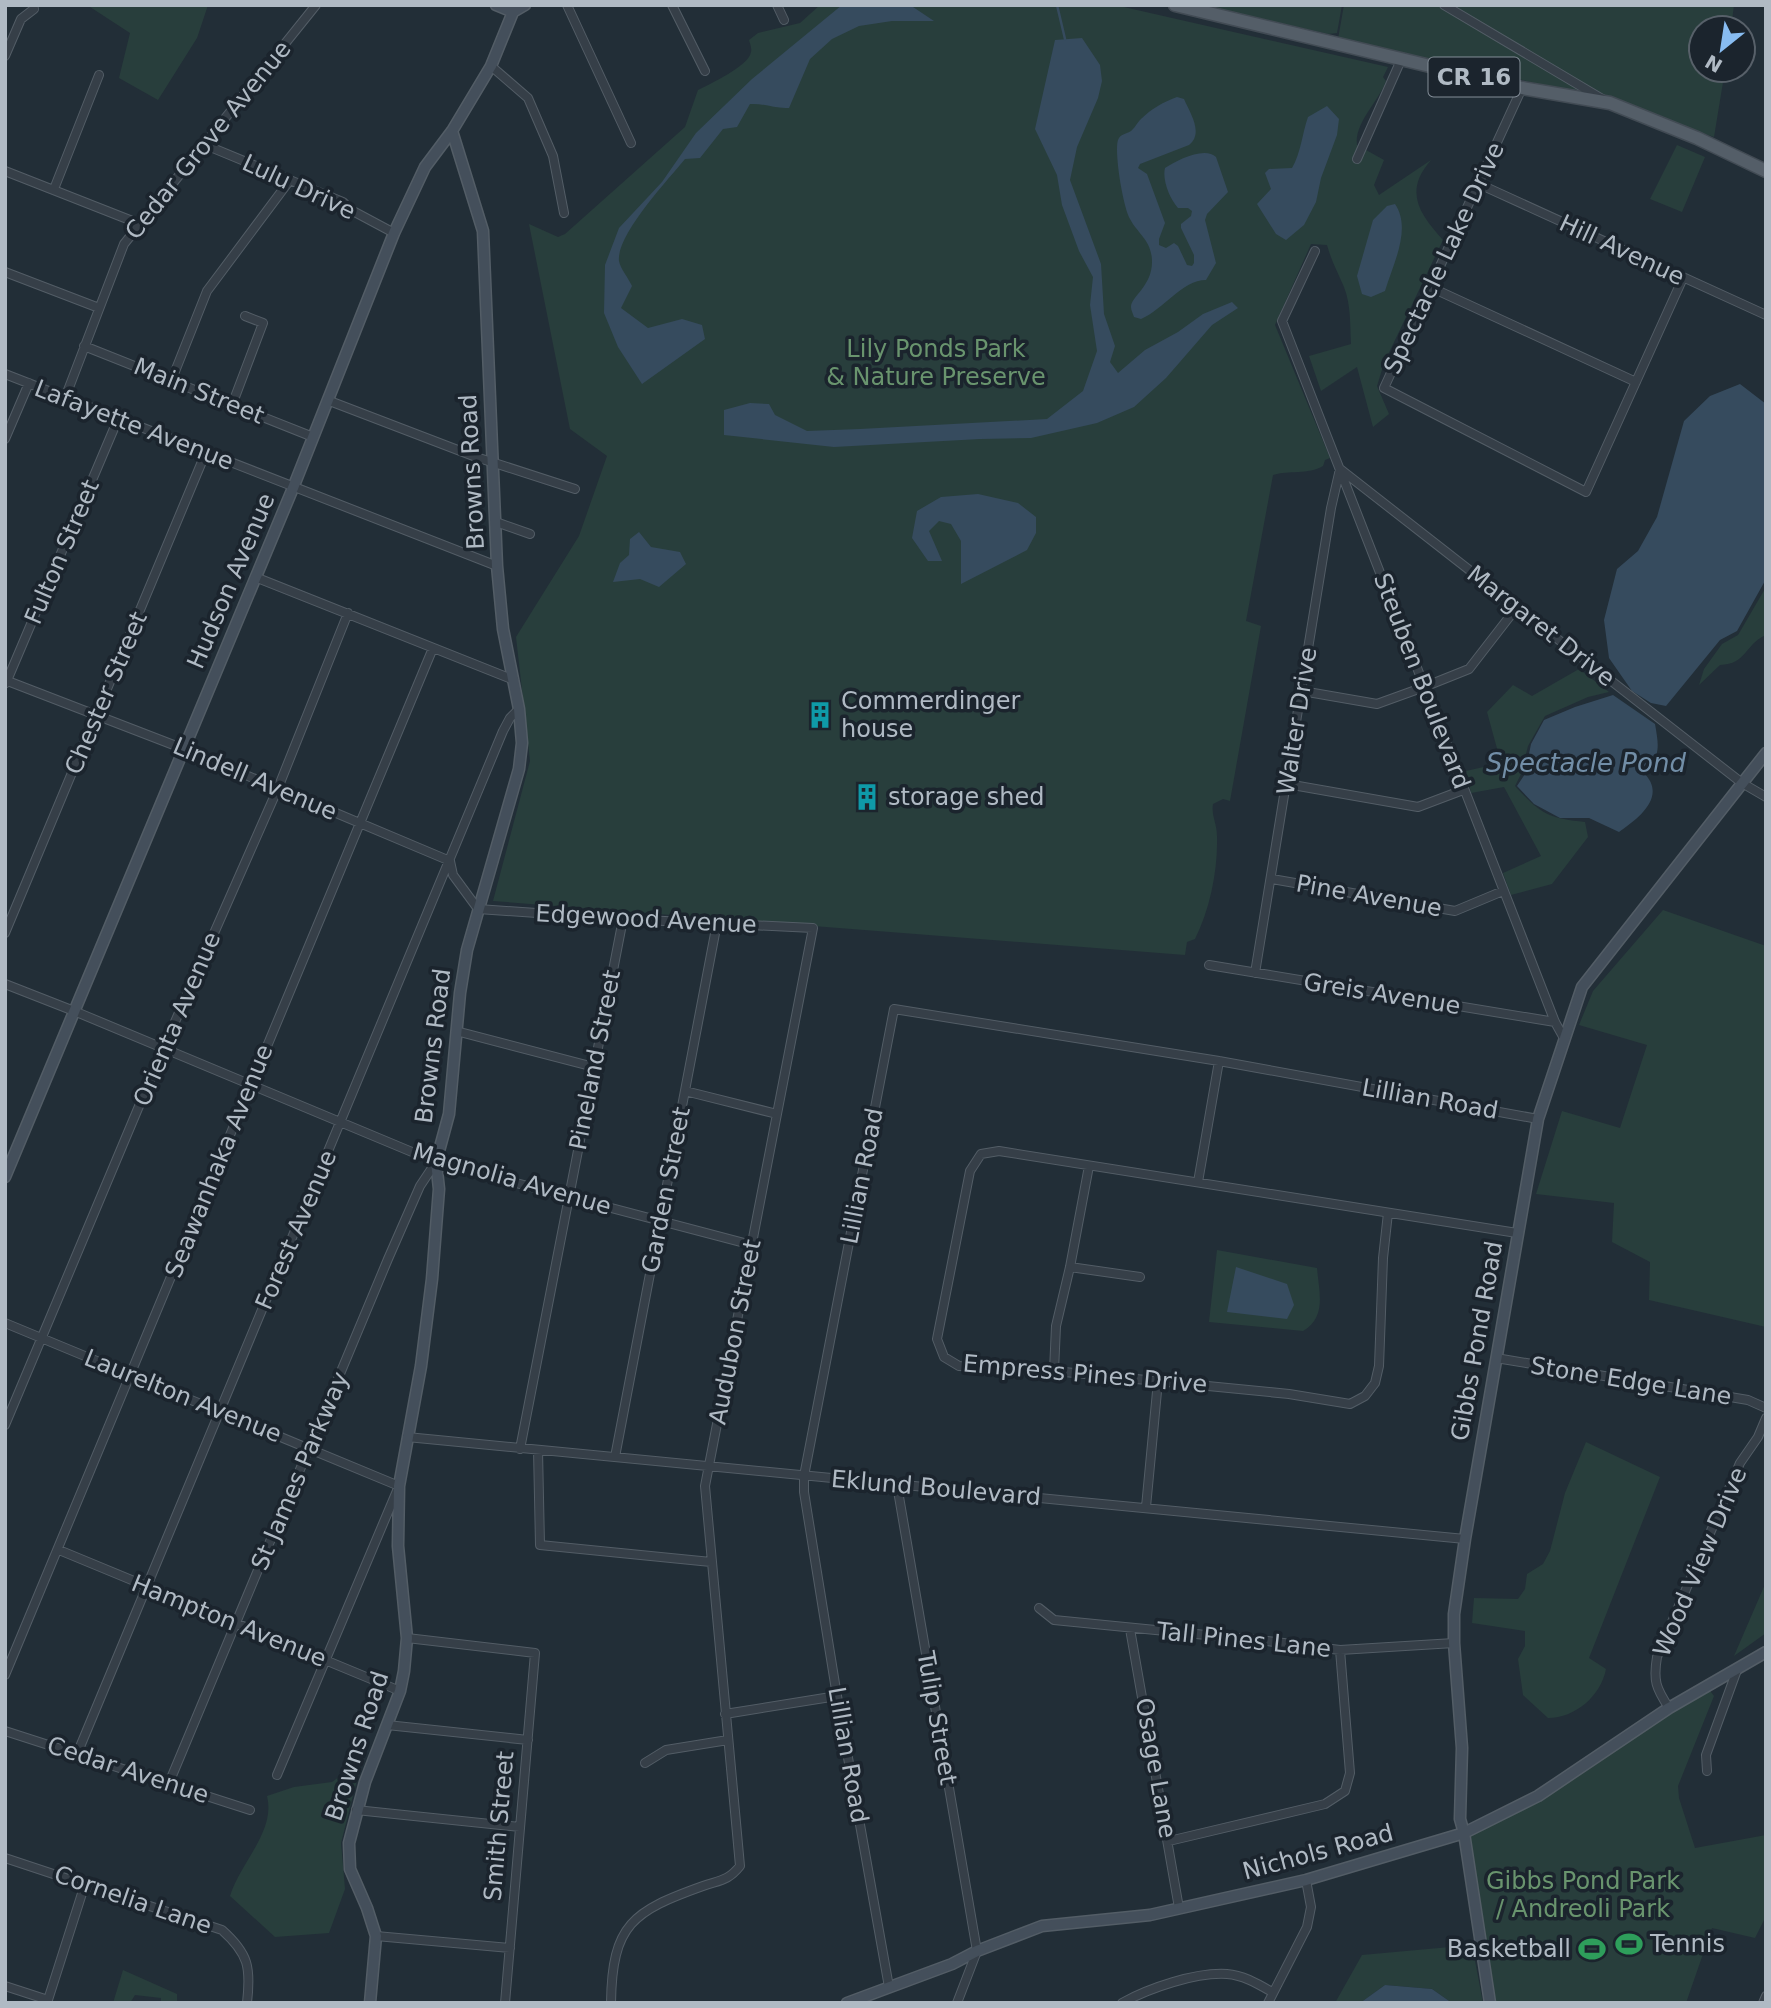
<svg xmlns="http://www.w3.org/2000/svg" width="1771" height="2008" viewBox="0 0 1771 2008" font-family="'DejaVu Sans',sans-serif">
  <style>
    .green { fill: #283e3c }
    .water { fill: #364b5e }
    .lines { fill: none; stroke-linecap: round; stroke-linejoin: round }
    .stream { stroke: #364b5e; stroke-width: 2.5 }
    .street-casing { stroke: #535d66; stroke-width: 10 }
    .secondary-casing { stroke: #535d66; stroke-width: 13 }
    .primary-casing { stroke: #424b54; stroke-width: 15 }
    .street { stroke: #363f48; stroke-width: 8 }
    .secondary { stroke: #444f5b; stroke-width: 10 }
    .primary { stroke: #545e68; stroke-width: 12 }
    .labels { text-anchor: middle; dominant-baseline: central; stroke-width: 7; stroke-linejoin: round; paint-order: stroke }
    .shield { fill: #1b242d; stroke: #838d97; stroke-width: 2 }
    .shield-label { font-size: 23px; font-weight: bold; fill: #b0bac4 }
    .street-label { font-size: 24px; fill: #b0bac4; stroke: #1b242d }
    .park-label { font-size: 24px; fill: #69946e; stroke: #1b242d }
    .poi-label { font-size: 24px; fill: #b0bac4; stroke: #1b242d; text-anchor: start }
    .water-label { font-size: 26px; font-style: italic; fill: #728ea7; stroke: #1b242d }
  </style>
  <rect width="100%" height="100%" fill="#222e37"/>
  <path class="green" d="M87 5H208L197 38 158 100 119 78 130 33Z
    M820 5H1115L1388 67 1383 77 1386 81C1379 101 1354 123 1357 145L1384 160 1374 185 1379 195 1431 160C1403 192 1420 214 1443 240L1384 363 1377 386 1389 414 1373 427 1357 367 1321 391 1309 356 1351 344C1350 324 1351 305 1344 287 1338 273 1331 260 1327 245L1311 244 1275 325 1330 458 1325 460 1323 466C1308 475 1289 470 1273 475L1246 621 1261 626 1230 801 1223 799 1213 804C1211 815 1217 824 1217 836 1218 870 1210 909 1195 939L1187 942 1185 955 493 901 530 761 516 637 579 536 607 456 570 429 529 224 558 237 565 234 685 127 698 90C710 84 749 66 751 52 752 48 750 44 749 40L758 33 800 23Z
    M1202 5H1342L1337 33 1328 34Z
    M1344 5H1734L1731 28H1701V70H1725L1714 137 1585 94 1338 39Z
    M1677 145 1705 157 1682 212 1650 199Z
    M1766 587V635C1745 644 1747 664 1720 665L1699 685 1704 669 1722 644 1738 635Z
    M1579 669 1609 692 1588 697 1545 716 1528 746 1521 774 1515 786C1541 814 1547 818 1585 822L1588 837 1552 884 1511 895 1503 873 1541 856 1504 787 1471 793 1466 771 1501 763 1487 712 1513 685 1532 696Z
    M1663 910 1766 946V1327L1649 1300 1650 1262 1612 1242 1614 1203 1536 1194 1562 1111 1620 1128 1647 1045 1579 1025 1593 991Z
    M1217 1250 1317 1268C1319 1292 1327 1317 1303 1331L1209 1322Z
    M1586 1442 1660 1477 1589 1658 1606 1669C1601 1696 1575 1718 1548 1718L1523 1695 1518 1659 1525 1646V1631L1472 1623 1474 1598 1518 1599 1525 1589 1527 1574 1543 1564 1550 1551 1565 1493Z
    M1766 1582V1633L1734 1656Z
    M1707 1687 1714 1696 1678 1786 1679 1798 1695 1848 1766 1835V1916L1755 1938 1712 1928 1686 2003H1490L1464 1833 1538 1796Z
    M362 1760 341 1843 345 1889 329 1933 275 1937 230 1896C240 1863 276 1831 267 1796L294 1787 332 1782Z
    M1472 1945 1483 2003H1452L1432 1989 1385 1985 1360 2003H1335L1362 1955Z
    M123 1970 177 1994V2003H161V1998L135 1995 130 2003H113Z"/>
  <path class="water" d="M842 5H910L934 21H892L859 26 832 39 810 59 789 108C775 109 764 103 750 104L737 127 723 129 700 158 685 159C668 180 616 235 619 261 620 268 629 279 632 286L621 308 648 328 682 319 702 325 705 339 642 384 618 347 604 313 605 265 619 228 662 182 696 133 752 79Z
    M1082 38 1100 65 1102 81 1098 98 1077 147 1070 180 1101 264 1104 314 1115 346 1110 362 1118 373 1145 350 1178 332 1203 314 1232 302 1238 308 1212 325 1166 378 1134 407 1097 423 1031 438 980 439 834 447 724 435V410L750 403 769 404 775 415 807 431 860 429 1047 419 1083 391 1097 351 1090 305 1093 277 1079 251 1062 205 1057 175 1035 129 1055 40Z
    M1177 97 1184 99C1190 113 1204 133 1189 145L1140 164 1138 168 1147 174 1165 223 1159 239V245L1166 248 1174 243 1178 246 1187 265 1192 266 1194 263V255L1181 228V224L1191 216 1192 211 1188 208H1178C1170 199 1162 180 1165 168 1177 160 1205 146 1216 157L1228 192 1207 214 1205 220 1216 263 1206 280C1182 280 1163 310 1141 319L1134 317C1133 314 1131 310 1131 307 1131 296 1153 286 1152 260 1151 240 1138 234 1130 219 1123 207 1114 152 1118 140 1121 133 1125 135 1131 131 1134 129 1137 123 1141 119 1151 109 1163 102 1177 97Z
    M1327 106 1339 119 1337 135 1321 178 1316 202 1304 225 1286 240 1276 234 1257 204 1271 189 1265 173 1269 169 1292 168C1301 153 1302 134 1308 117Z
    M1395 204C1412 229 1393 264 1385 291L1371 297 1362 294 1357 276 1373 220 1387 206Z
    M1740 384 1766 404V579L1737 631 1720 640 1666 706 1651 703 1632 691 1609 658 1604 620 1617 569 1638 551 1657 517 1684 421 1710 396Z
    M978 494 1018 503 1036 517V533L1027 550 961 584V541L951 524 939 521 929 531 942 561H928L912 538 917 511 941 497Z
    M639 532 651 547 680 552 686 564 659 587 640 579 613 582 620 563 629 555 630 539Z
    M1613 695 1655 724C1659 747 1661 757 1643 772 1668 796 1639 818 1619 832L1589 818H1560L1534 804 1517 786 1525 774 1531 744 1544 720 1575 707Z
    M1236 1267 1287 1284 1294 1305 1287 1319 1227 1312Z
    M1385 1985 1432 1989 1452 2003H1360Z"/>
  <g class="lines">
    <path class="stream" d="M1057 5 1065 39"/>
    <defs>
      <path id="street" d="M567 5 631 143
        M672 5 705 71
        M777 5 784 20
        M1444 5 1604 100
        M5 56 21 19 34 9
        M491 66 528 98 553 156 564 213
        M1522 88 1384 388 1586 492 1683 278
        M203 144 343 202 351 210 394 233
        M1357 159 1401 60
        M5 171 140 224
        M1479 184 1766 315
        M54 189 99 75
        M1315 251 1282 321 1555 1022 1565 1040
        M5 272 99 308
        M1430 287 1636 382
        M84 346 313 437
        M5 374 497 566
        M172 379 207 291 290 180
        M65 398 124 244 316 5
        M327 400 476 457 575 489
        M232 405 263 323 245 316
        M5 439 29 383
        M496 522 530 534
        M255 577 514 680
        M5 680 184 749 450 861 453 875 478 909 623 919 813 928 705 1486 740 1866C728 1881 720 1880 703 1886 633 1911 612 1924 611 2003
        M6 683 118 419
        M1302 691 1377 704 1424 687 1469 669 1517 607
        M1287 784 1418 807 1463 790
        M1272 879 1455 911 1503 891
        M5 933 206 452
        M1209 965 1555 1022
        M1255 973 1331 508 1340 469 1742 783 1766 797
        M5 984 74 1011 436 1162 752 1245
        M456 1031 594 1067
        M685 1091 777 1114
        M1198 1182 1219 1061
        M1388 1213 1383 1258 1379 1366 1375 1383 1365 1396 1350 1404 1289 1394 1054 1371 959 1366 944 1357 937 1339 970 1171 981 1154 999 1151 1517 1233
        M1070 1267 1140 1277
        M5 1323 399 1486 277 1775
        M1496 1358 1748 1400 1766 1408
        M1054 1371 1056 1326 1070 1267 1089 1166
        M5 1425 163 1049 278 788 348 613
        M407 1437 1465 1539
        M520 1449 623 919
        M538 1450 540 1545 711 1562
        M615 1457 717 923
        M897 1485 977 1951 957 2003
        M1146 1507 1158 1381
        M59 1550 400 1691
        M1039 1608 1054 1620 1267 1641 1340 1650 1454 1643
        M1130 1629 1179 1908
        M407 1638 535 1653 505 2003
        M5 1675 433 648
        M1669 1708C1656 1688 1653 1681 1657 1657L1740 1463 1758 1437 1766 1418
        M725 1714 837 1696
        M387 1725 528 1740
        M5 1731 250 1810
        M77 1754 503 731 510 718 519 709
        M645 1763 666 1750 728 1740
        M1707 1771 1706 1755 1737 1670
        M169 1783 388 1259 420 1186 436 1162
        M356 1810 520 1827
        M1169 1841 1325 1804 1345 1791 1350 1773 1340 1650
        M5 1858 222 1930C249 1954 251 1968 247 2003
        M376 1936 510 1948
        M5 1986 48 2000
        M889 1987 837 1696 804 1492V1476L894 1009 1219 1061 1538 1119
        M47 2003 85 1884
        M1122 2003C1149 1988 1196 1972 1227 1974 1243 1975 1258 1984 1272 1992
        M1268 2003 1307 1927 1311 1907 1306 1880
        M1763 2003 1766 1996"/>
      <path id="secondary" d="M496 5 513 12 525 5
        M5 1177 293 488 394 233 425 167 452 131 491 66 513 12
        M370 2003 376 1936 367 1908 350 1869 349 1843 365 1782 400 1691 404 1671 407 1638 398 1546 399 1486 421 1366 432 1279 439 1189 436 1162 449 1114 460 993 467 950 519 769 522 743 519 709 503 629 497 566 483 231 452 131
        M847 2003 952 1964 977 1951 1042 1926 1150 1915 1306 1880 1464 1833 1538 1796 1669 1708 1766 1652
        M1490 2003 1464 1833 1460 1819 1462 1748 1454 1643V1614L1465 1539 1538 1119 1582 987 1766 753"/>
      <path id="primary" d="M1175 5 1522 88 1610 103 1697 138 1766 171"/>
    </defs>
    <use href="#street" class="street-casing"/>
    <use href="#secondary" class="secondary-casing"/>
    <use href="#primary" class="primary-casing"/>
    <use href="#street" class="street"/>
    <use href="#secondary" class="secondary"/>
    <use href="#primary" class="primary"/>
  </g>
  <defs>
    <symbol id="building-bare" viewBox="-9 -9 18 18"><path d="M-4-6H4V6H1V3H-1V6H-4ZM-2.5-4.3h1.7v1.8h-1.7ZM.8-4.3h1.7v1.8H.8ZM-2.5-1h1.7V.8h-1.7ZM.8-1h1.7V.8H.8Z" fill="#0f9aa8" stroke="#1b242d" stroke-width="2.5" paint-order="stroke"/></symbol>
    <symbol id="stadium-bare" viewBox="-9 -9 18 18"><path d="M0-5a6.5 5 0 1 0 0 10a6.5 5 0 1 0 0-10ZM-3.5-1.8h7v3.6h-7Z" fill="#2e9e5b" stroke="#1b242d" stroke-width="2.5" paint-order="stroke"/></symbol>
  </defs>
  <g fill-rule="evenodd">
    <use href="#building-bare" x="801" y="696" width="38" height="38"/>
    <use href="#building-bare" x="848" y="778" width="38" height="38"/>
    <use href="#stadium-bare" x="1610" y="1925" width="38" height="38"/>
    <use href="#stadium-bare" x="1573" y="1930" width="38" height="38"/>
  </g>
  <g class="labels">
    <rect class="shield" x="1428.5" y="57.5" width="91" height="39" rx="5"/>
    <g class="shield-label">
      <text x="1474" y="77">CR 16</text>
    </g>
    <g class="street-label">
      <text transform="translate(208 140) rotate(-51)">Cedar Grove Avenue</text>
      <text transform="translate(299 187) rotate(25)">Lulu Drive</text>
      <text transform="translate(1622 250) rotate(25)">Hill Avenue</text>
      <text transform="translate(1444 258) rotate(-65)">Spectacle Lake Drive</text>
      <text transform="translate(199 391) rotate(22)">Main Street</text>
      <text transform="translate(134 425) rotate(21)">Lafayette Avenue</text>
      <text transform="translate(472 472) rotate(-93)">Browns Road</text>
      <text transform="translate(62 552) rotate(-67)">Fulton Street</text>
      <text transform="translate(231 581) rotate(-67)">Hudson Avenue</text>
      <text transform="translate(1541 626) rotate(38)">Margaret Drive</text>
      <text transform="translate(1422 681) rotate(69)">Steuben Boulevard</text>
      <text transform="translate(106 693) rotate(-67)">Chester Street</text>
      <text transform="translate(1297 721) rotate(-81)">Walter Drive</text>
      <text transform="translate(255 779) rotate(23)">Lindell Avenue</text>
      <text transform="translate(1369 896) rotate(10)">Pine Avenue</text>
      <text transform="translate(646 919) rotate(3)">Edgewood Avenue</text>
      <text transform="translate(1382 994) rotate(9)">Greis Avenue</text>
      <text transform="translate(177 1019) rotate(-67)">Orienta Avenue</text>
      <text transform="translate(433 1046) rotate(-83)">Browns Road</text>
      <text transform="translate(595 1060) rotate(-79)">Pineland Street</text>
      <text transform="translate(1430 1099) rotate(10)">Lillian Road</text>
      <text transform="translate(219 1161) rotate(-68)">Seawanhaka Avenue</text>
      <text transform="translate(862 1176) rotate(-79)">Lillian Road</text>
      <text transform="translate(512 1179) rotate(16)">Magnolia Avenue</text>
      <text transform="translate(666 1190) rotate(-79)">Garden Street</text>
      <text transform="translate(296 1230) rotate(-67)">Forest Avenue</text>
      <text transform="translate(735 1332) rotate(-79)">Audubon Street</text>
      <text transform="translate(1477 1341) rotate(-80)">Gibbs Pond Road</text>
      <text transform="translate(1085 1374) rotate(5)">Empress Pines Drive</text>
      <text transform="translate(1631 1381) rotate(9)">Stone Edge Lane</text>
      <text transform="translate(183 1396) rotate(22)">Laurelton Avenue</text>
      <text transform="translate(300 1471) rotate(-67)">St James Parkway</text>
      <text transform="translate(936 1488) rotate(5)">Eklund Boulevard</text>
      <text transform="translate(1700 1562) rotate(-67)">Wood View Drive</text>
      <text transform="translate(229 1621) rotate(22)">Hampton Avenue</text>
      <text transform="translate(1244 1640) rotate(6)">Tall Pines Lane</text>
      <text transform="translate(937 1718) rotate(80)">Tulip Street</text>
      <text transform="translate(357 1746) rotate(-72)">Browns Road</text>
      <text transform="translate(848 1755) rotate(80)">Lillian Road</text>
      <text transform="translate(1156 1768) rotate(80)">Osage Lane</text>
      <text transform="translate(128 1770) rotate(18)">Cedar Avenue</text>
      <text transform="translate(499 1826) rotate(-85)">Smith Street</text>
      <text transform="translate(1318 1852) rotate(-15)">Nichols Road</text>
      <text transform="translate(133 1900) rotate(19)">Cornelia Lane</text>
    </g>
    <g class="park-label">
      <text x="936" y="349">Lily Ponds Park<tspan x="936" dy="28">&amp; Nature Preserve</tspan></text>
      <text x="1583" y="1881">Gibbs Pond Park<tspan x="1583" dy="28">/ Andreoli Park</tspan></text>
    </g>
    <g class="poi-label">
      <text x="841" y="701">Commerdinger<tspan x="841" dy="28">house</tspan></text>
      <text x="888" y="797">storage shed</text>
      <text x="1650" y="1944">Tennis</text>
      <text x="1571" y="1949" text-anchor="end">Basketball</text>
    </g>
    <g class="water-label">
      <text x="1586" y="763">Spectacle Pond</text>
    </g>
  </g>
  <rect width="1771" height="2008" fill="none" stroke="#b0bac4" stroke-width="14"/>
  <g transform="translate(1722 49) rotate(210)"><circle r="33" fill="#1b242d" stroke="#576069" stroke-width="2"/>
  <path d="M0-5L12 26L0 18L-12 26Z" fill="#88bcf1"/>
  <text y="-10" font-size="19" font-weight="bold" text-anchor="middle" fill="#b0bac4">N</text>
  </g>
</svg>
